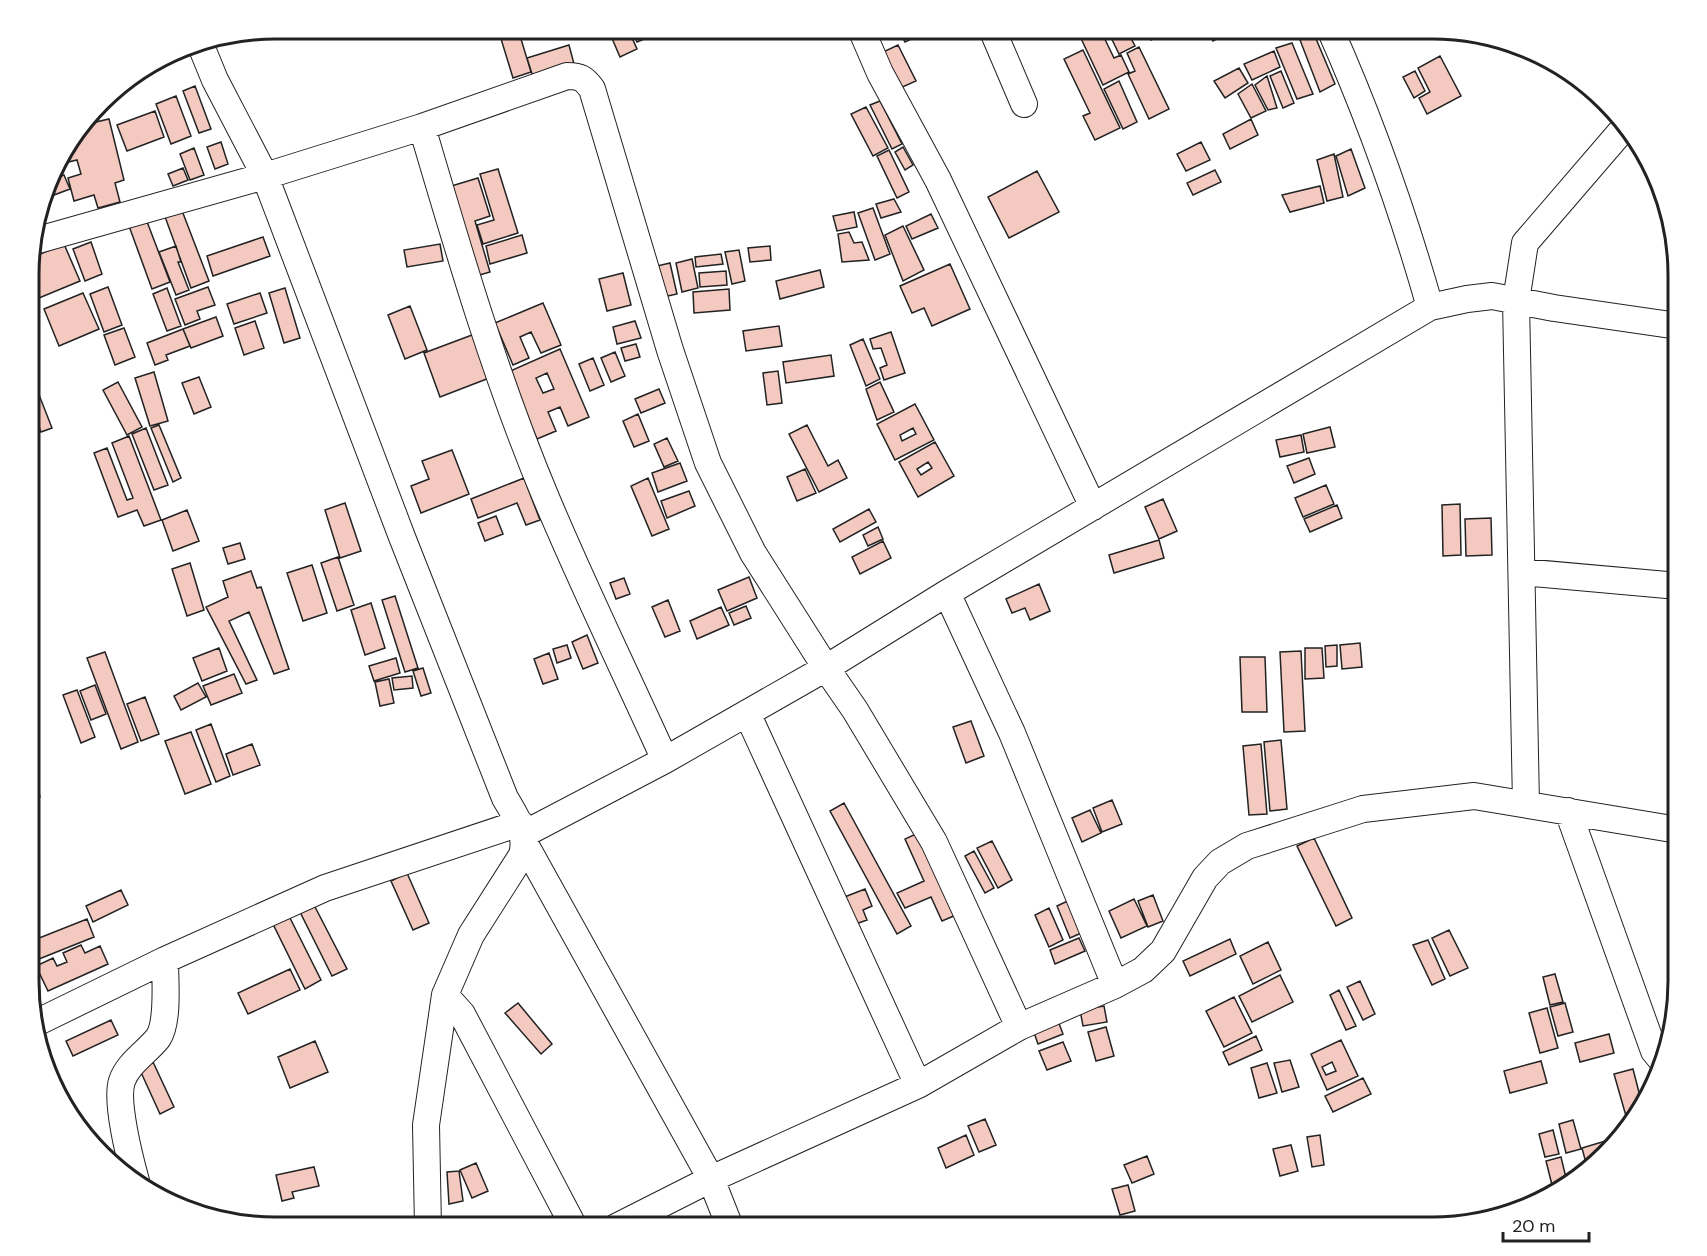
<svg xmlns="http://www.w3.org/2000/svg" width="1707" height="1256" viewBox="0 0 1707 1256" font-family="'DM Sans',sans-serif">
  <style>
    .building { fill: #f3c9c0; stroke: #222; stroke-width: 1.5; fill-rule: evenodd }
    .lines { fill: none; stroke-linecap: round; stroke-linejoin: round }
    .minor-casing { stroke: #222; stroke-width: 28 }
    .minor { stroke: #fff; stroke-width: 26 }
    .rim { fill: none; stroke: #222; stroke-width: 3 }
  </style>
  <rect width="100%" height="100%" fill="#fff"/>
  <path class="building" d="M498 29H518L531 72 513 78Z
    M608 29H628L637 49 620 57Z
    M631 29H651L654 35 637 42Z
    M898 29H929L930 30 905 42Z
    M1100 29 1114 58 1121 55 1129 72 1103 85 1077 30Z
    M1107 29H1126L1135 46 1119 54Z
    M1146 29H1164L1166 33 1151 40Z
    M1206 29H1228L1230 32 1213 41Z
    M1314 34 1335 84 1320 92 1300 40Z
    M1292 43 1313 94 1297 99 1276 48Z
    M569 45 574 64 533 77 527 58Z
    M898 45 916 81 898 89 881 53Z
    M1139 47 1169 109 1149 119 1128 74 1135 71 1127 53Z
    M1083 50 1120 128 1095 140 1083 116 1090 113 1064 59Z
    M1274 51 1280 67 1252 80 1244 64Z
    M1440 56 1461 96 1427 114 1419 98 1430 92 1418 68Z
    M1239 68 1248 83 1225 98 1214 81Z
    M1281 71 1294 103 1283 108 1270 76Z
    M1415 71 1425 91 1414 98 1403 77Z
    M1267 76 1277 108 1268 110 1255 85Z
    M1119 81 1137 122 1123 129 1104 89Z
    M1252 84 1266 111 1251 118 1238 94Z
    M195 86 211 129 199 133 183 91Z
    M176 96 191 136 171 144 156 104Z
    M880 101 902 144 892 149 870 105Z
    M866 107 888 148 873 156 851 114Z
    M155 111 164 137 127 151 117 125Z
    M109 119 124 180 115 183 120 202 98 208 94 195 74 201 68 178 81 174 77 160 64 163 61 152 83 125Z
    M1251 119 1258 135 1230 149 1223 134Z
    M221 142 228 164 215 169 207 147Z
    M1201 142 1210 160 1186 171 1177 154Z
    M903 147 913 165 905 170 895 152Z
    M194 148 204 175 190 180 180 154Z
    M1351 149 1365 188 1348 196 1336 156Z
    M889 150 909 192 897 198 877 156Z
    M1334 154 1343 197 1327 201 1317 160Z
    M183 168 188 180 173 186 168 174Z
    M498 169 518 233 483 244 477 225 494 220 480 174Z
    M1215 170 1221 182 1193 195 1187 183Z
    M1037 171 1059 212 1009 238 988 197Z
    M64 175 70 189 46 198 52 179Z
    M478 178 490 216 475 221 490 272 476 276 448 187Z
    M1320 186 1324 203 1290 212 1282 195Z
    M894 199 901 212 881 218 876 204Z
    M181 208 209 281 191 288 164 214Z
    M873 208 890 254 875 260 858 213Z
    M854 212 857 227 837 231 833 216Z
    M931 214 938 228 912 239 906 226Z
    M146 219 170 282 152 289 129 226Z
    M903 226 924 270 903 281 885 235Z
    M849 232 854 243 862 242 869 260 842 262 838 234Z
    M522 235 527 253 490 264 486 246Z
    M263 237 270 256 213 276 207 256Z
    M91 242 102 274 85 281 73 249Z
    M64 244 80 281 39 298 31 277V258Z
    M440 244 443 261 407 267 404 250Z
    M176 246 181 262H178L189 290 176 295 159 252Z
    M770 246 771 260 750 262 748 248Z
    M739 250 745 281 732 284 725 252Z
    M721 254 723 264 696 267 695 257Z
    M692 259 698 288 682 292 676 263Z
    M670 263 677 294 663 297 657 266Z
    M950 264 970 309 932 326 924 308 912 313 900 286Z
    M820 270 824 287 780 299 776 281Z
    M726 271 727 285 700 287 699 273Z
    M623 273 631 305 607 311 599 279Z
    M108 287 122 325 104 332 90 294Z
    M208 287 215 305 197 311 200 319 185 325 175 299Z
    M167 288 181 326 167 331 153 294Z
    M285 288 300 338 284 343 269 293Z
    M729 289 730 310 694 313 693 292Z
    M83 293 99 329 59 346 44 309Z
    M260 293 267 313 234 324 227 304Z
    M543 303 561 345 541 353 531 332 520 337 529 358 513 365 495 323Z
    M410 306 427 350 405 359 388 315Z
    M216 317 223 336 191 348 183 329Z
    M255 321 264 348 244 355 235 328Z
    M635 321 641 338 617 344 613 327Z
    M779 326 782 346 746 351 743 331Z
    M124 328 135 357 115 365 104 335Z
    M183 329 190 346 166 355 168 360 155 365 147 343Z
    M480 332 497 375 440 397 424 353Z
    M891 332 905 373 884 380 880 368 887 365 881 348 873 349 870 339Z
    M863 339 880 379 866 386 850 345Z
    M636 344 640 357 625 361 621 348Z
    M560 349 589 417 568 426 560 407 548 412 556 431 537 439 508 372ZM547 373 554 389 543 393 536 378Z
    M615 352 625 376 611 382 601 358Z
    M831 355 834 376 786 383 783 362Z
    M593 358 604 385 590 391 579 364Z
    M778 371 782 403 767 405 763 373Z
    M154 372 168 421 150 426 135 378Z
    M30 377H32L52 428 41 432 30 404Z
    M199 377 211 407 194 414 182 383Z
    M118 382 142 427 127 435 103 390Z
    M880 382 894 412 877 420 866 389Z
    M659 389 665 403 641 413 635 399Z
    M915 404 934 440 895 460 877 424ZM913 428 916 434 902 441 900 435Z
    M638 414 649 441 634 447 623 421Z
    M159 425 181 478 173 482 151 428Z
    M807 425 828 466 838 460 847 478 819 492 789 434Z
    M1330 427 1335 447 1307 453 1303 434Z
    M146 428 168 485 154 490 132 434Z
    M1301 435 1304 452 1280 457 1276 440Z
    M129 436 161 520 144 526 137 510 118 517 94 453 107 448 127 500 133 498 112 443Z
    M667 438 678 461 664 467 654 444Z
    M935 442 954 476 918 497 899 462ZM928 462 932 468 921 475 917 469Z
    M452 450 469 494 421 513 411 486 429 479 422 461Z
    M1309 458 1315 474 1294 483 1287 466Z
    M680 463 687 481 658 492 652 473Z
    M805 469 816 493 797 501 787 477Z
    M524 478 540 520 526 525 517 503 478 518 471 499Z
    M648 478 669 529 652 536 631 486Z
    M1326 485 1334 504 1303 517 1295 498Z
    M689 491 695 506 667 518 661 501Z
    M1163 499 1177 531 1159 539 1145 507Z
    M345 503 361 551 340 558 325 510Z
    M1460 504 1461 555 1443 556 1442 505Z
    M1337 505 1342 518 1310 532 1304 519Z
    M869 509 876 522 840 542 833 529Z
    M187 510 199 541 173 551 162 520Z
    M496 516 503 534 485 541 478 523Z
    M1491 518 1492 555 1466 556 1465 519Z
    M878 527 883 539 868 546 863 535Z
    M1159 540 1164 558 1114 573 1109 555Z
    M883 541 891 558 860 574 852 557Z
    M240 543 245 559 228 564 223 548Z
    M338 557 354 605 337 611 321 563Z
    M190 563 204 610 187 616 172 569Z
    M312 565 327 613 303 621 287 573Z
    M251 571 257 588 261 587 289 669 274 674 249 612 229 621 257 680 246 684 206 607 228 597 223 581Z
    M749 577 757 598 727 611 718 590Z
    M624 578 630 594 616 599 610 583Z
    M1039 584 1050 611 1030 620 1025 608 1012 613 1006 599Z
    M395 596 418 668 405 672 382 600Z
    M668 600 680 631 665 637 652 607Z
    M371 603 385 648 365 655 351 610Z
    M746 606 751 618 734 625 729 613Z
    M721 607 729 625 697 639 690 621Z
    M587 635 598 663 583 669 572 642Z
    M1360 643 1362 667 1342 669 1340 645Z
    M567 645 571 658 557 663 553 649Z
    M1337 645V666L1326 667 1325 646Z
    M219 648 227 671 202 681 193 658Z
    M1305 648H1322L1324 678 1305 679Z
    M1301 651 1305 731 1284 732 1280 652Z
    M105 652 138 742 121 749 87 658Z
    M549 653 558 679 543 684 534 659Z
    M1240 657H1265L1267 712H1242Z
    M396 658 400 673 374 681 369 666Z
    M423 668 431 693 421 696 413 671Z
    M234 674 242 693 211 705 203 686Z
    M412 676 413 688 394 690 392 678Z
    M389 679 394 703 380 706 375 682Z
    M198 683 206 697 181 710 174 696Z
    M95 685 106 714 91 720 80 691Z
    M77 690 95 737 81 743 63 695Z
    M145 697 159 734 141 741 127 704Z
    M971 721 984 756 966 763 953 727Z
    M211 724 230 776 216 782 196 730Z
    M191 732 211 784 185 794 165 741Z
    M1281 740 1287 809 1270 811 1264 742Z
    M252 744 260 765 233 775 226 754Z
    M1261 744 1267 814 1249 815 1243 746Z
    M37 783 40 797 29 800 30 785Z
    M1112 800 1122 824 1102 832 1093 808Z
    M844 803 911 926 897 934 830 811Z
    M1090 810 1101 833 1082 842 1072 818Z
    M920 832 956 915 942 921 931 897 905 908 897 893 924 881 905 839Z
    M1314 838 1352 918 1336 926 1297 846Z
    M992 841 1012 880 998 888 977 848Z
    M974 851 994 888 985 893 965 856Z
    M407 873 429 923 413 930 391 881Z
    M865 889 872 906 863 910 867 920 853 925 842 898Z
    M121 890 128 905 93 922 86 906Z
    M1153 895 1163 921 1148 927 1138 901Z
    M1074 898 1088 930 1070 938 1057 906Z
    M1134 899 1147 926 1121 938 1109 911Z
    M313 903 347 969 332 976 299 910Z
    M1049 908 1063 940 1049 947 1035 915Z
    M288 914 321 980 305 989 272 922Z
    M87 919 94 937 34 961 29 950V942Z
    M1449 930 1468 968 1450 976 1432 938Z
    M1079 938 1085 951 1055 964 1050 950Z
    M1230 939 1236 954 1190 976 1183 961Z
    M1428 940 1445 979 1432 985 1413 945Z
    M1268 942 1281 970 1253 984 1240 956Z
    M81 945 85 953 100 946 108 964 48 991 36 966 53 958 57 966 67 962 63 953Z
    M290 969 300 990 248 1014 238 993Z
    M1555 974 1563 1002 1550 1005 1543 977Z
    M1280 975 1293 1002 1252 1022 1239 996Z
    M1360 981 1375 1014 1363 1020 1347 987Z
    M1339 990 1356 1026 1346 1030 1330 995Z
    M1234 997 1252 1033 1224 1047 1206 1011Z
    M518 1003 552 1044 541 1054 505 1013Z
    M1565 1003 1573 1032 1558 1036 1550 1007Z
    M1104 1006 1107 1022 1083 1026 1080 1010Z
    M1547 1008 1558 1048 1540 1053 1529 1013Z
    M1057 1018 1063 1034 1038 1044 1032 1027Z
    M111 1020 118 1035 73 1056 66 1041Z
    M1106 1027 1114 1056 1096 1061 1088 1032Z
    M1609 1034 1614 1053 1580 1062 1575 1043Z
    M1256 1036 1262 1050 1229 1065 1223 1052Z
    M1341 1040 1358 1076 1327 1090 1311 1054ZM1332 1062 1336 1071 1326 1075 1322 1067Z
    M315 1041 328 1072 290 1088 278 1057Z
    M1063 1042 1071 1061 1047 1070 1039 1051Z
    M1290 1060 1299 1087 1282 1092 1274 1063Z
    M1541 1061 1547 1083 1510 1093 1504 1071Z
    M153 1062 174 1107 160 1114 139 1068Z
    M1267 1063 1277 1093 1259 1098 1251 1068Z
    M1633 1069 1642 1104 1631 1122 1628 1123 1614 1074Z
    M1363 1078 1371 1094 1333 1112 1325 1096Z
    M985 1119 996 1145 979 1152 968 1126Z
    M1573 1120 1581 1149 1566 1153 1559 1124Z
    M1553 1130 1559 1154 1545 1157 1539 1134Z
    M966 1135 974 1155 946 1168 938 1148Z
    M1320 1135 1324 1165 1312 1167 1307 1137Z
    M1622 1136 1618 1143 1587 1167 1582 1148Z
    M1291 1145 1298 1171 1280 1176 1273 1149Z
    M1147 1156 1154 1174 1132 1183 1124 1165Z
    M1561 1157 1567 1182 1561 1187 1553 1189 1546 1161Z
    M476 1163 488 1191 472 1198 460 1170Z
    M314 1167 319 1186 292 1192 294 1198 282 1201 276 1175Z
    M459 1171 463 1201 449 1204 447 1172Z
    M1128 1185 1135 1211 1120 1215 1112 1189Z
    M556 1214 562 1227H546L543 1221Z"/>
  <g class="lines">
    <defs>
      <path id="minor" d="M861 29 880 73 938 180 1093 507
        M992 29 1024 104
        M1330 29C1370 119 1403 212 1430 307
        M199 41 215 80 265 176 402 537 505 798C516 817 528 833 522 855L471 935 445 995 426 1125 428 1227
        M422 127C459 253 496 379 547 500 584 588 626 674 665 760
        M31 242 265 176 422 127 567 76C580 76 584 78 592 89L670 350 708 463 753 553 826 668 855 710 934 842 1019 1027
        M1522 572 1678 586
        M947 593 1012 733 1115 985
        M747 713 918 1085
        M1526 804 1516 301 1525 243 1624 128
        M1568 811 1654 1051 1663 1062
        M524 834 665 760 826 668 947 593 1430 307 1467 299 1492 296 1554 308 1678 326
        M525 844 711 1179 730 1227
        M445 995 462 1014 574 1227
        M36 1023 165 960 325 888 520 823
        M136 1181C130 1159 115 1101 122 1081 128 1063 147 1052 158 1038 169 1022 165 979 165 960
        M616 1227 711 1179 918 1085 1019 1027 1115 985 1143 970 1163 951 1205 878 1220 862 1247 846 1363 809 1474 796 1678 830"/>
    </defs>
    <use href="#minor" class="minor-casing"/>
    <use href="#minor" class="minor"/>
  </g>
  <path d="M0 0H1707V1256H0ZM275 39H1432A236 236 0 0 1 1668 275V981A236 236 0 0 1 1432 1217H275A236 236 0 0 1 39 981V275A236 236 0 0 1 275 39Z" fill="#fff" fill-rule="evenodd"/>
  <path class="rim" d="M275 39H1432A236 236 0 0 1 1668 275V981A236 236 0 0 1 1432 1217H275A236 236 0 0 1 39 981V275A236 236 0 0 1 275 39Z"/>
  <path d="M1503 1232v9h86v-9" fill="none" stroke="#222222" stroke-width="3"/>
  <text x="1512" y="1232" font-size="18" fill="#222222" stroke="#ffffff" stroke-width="4.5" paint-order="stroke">20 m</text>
</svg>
